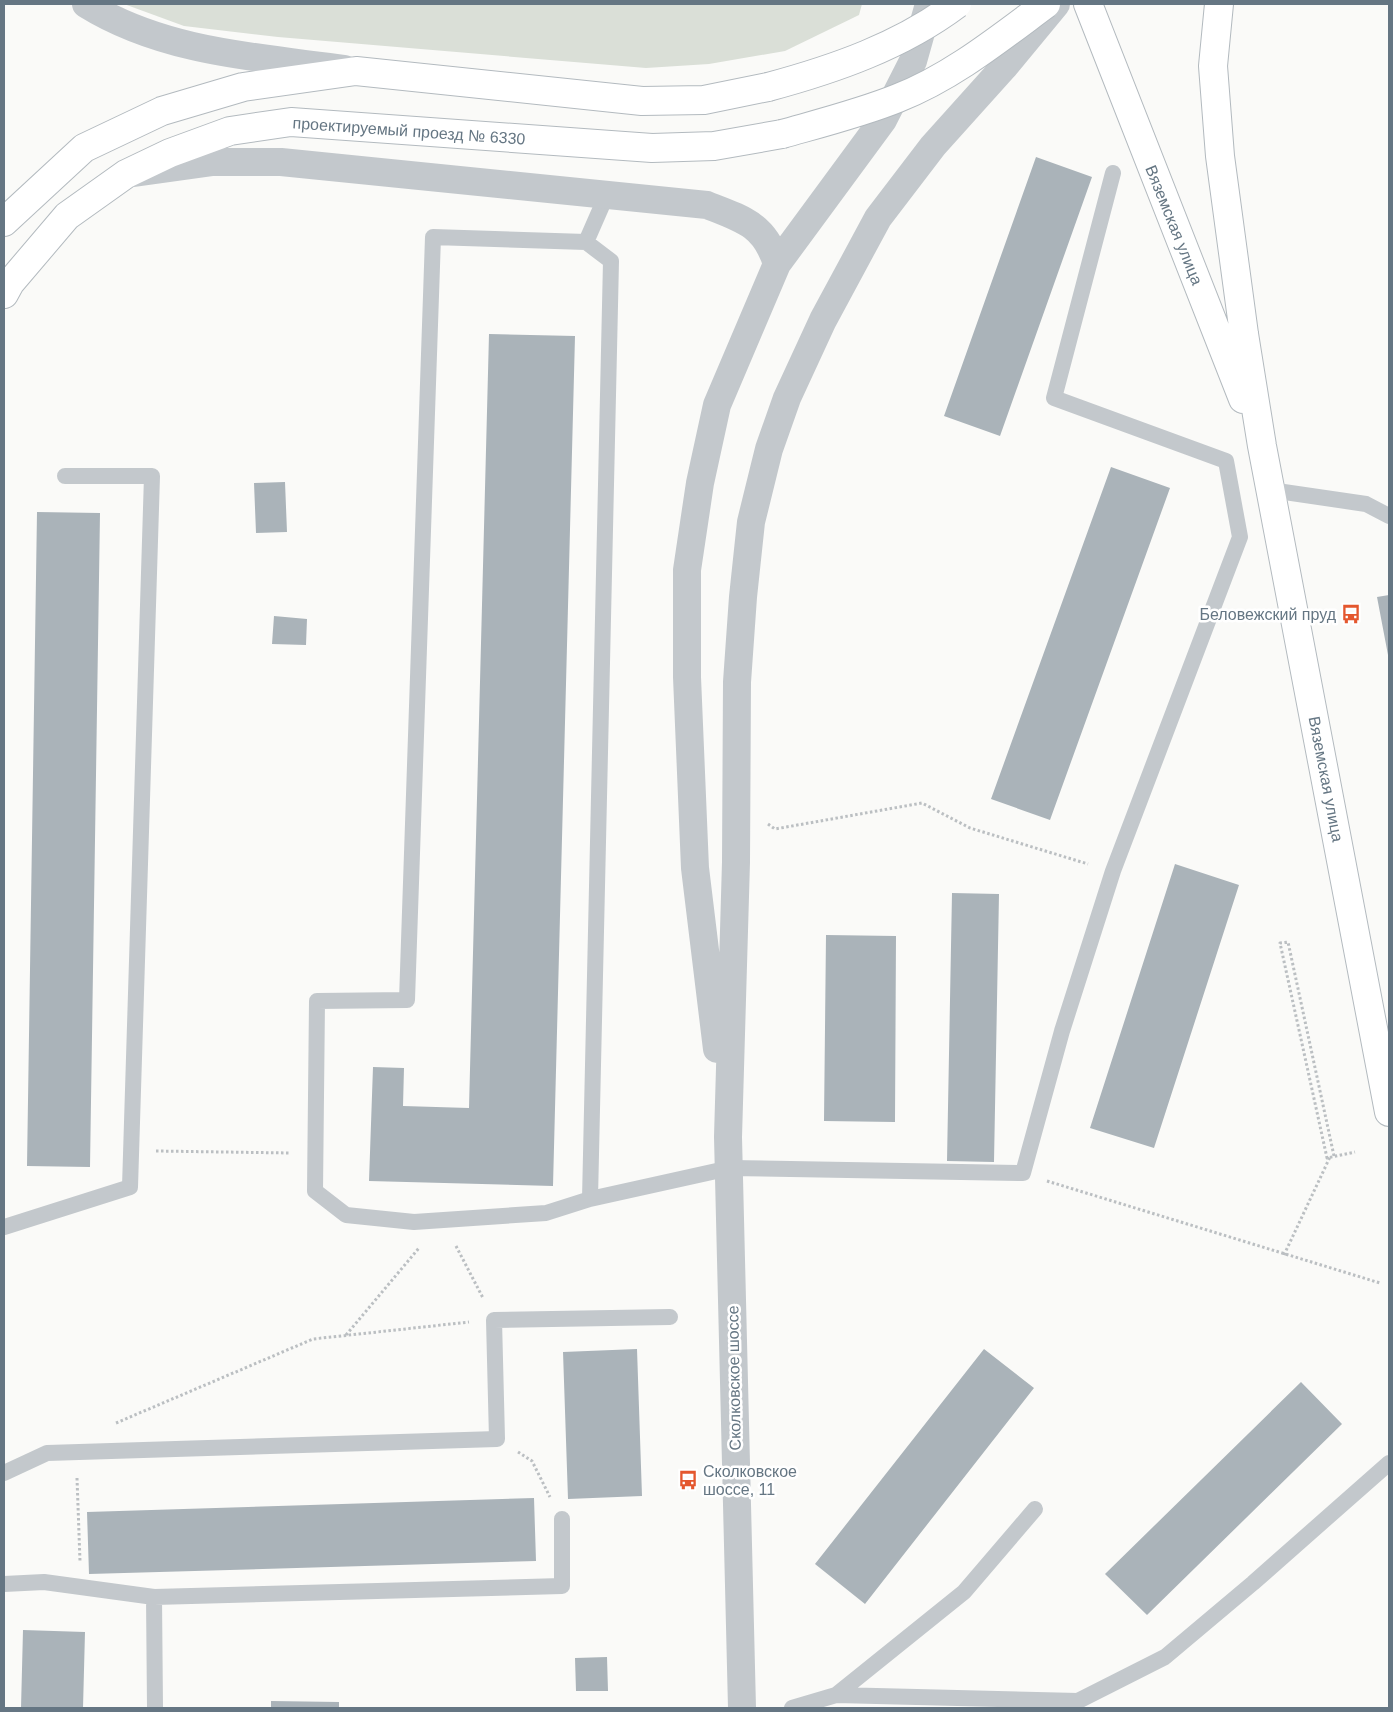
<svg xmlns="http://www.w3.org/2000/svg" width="1393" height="1712" viewBox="0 0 1393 1712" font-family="Helvetica,sans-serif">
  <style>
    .green { fill: #dadfd7 }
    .building { fill: #aab3b9 }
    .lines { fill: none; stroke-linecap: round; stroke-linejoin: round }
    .secondary-casing { stroke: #b3babf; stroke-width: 30 }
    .path { stroke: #bbbfc2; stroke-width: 3; stroke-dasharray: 2.5 2.5; stroke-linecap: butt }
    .service { stroke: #c3c8cc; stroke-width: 16 }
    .tertiary { stroke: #c3c8cc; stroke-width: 28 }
    .secondary { stroke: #fff; stroke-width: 28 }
    .secondary-bridge-casing { stroke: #b3babf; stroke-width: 30; stroke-linecap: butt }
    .secondary-bridge { stroke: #fff; stroke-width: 28 }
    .labels { text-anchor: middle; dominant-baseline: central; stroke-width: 5; stroke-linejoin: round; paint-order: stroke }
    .street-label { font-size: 16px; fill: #657683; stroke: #fff }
    .poi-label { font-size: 16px; fill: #657683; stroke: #fff; text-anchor: end }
  </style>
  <rect width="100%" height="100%" fill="#fafaf8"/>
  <path class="green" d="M124 4H862L859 15 785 51 709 64 646 68 278 37 184 26Z"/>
  <path class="building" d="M1036 157 1092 177 1000 436 944 416Z
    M489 334 575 336 553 1186 369 1181 373 1067 404 1068 403 1106 469 1108Z
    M1111 467 1170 488 1050 820 991 799Z
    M285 482 287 532 256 533 254 483Z
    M37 512 100 513 90 1167 27 1166Z
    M1389 595V655H1388L1377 597Z
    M274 616 307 619 306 645 272 644Z
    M1175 864 1239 885 1154 1148 1090 1128Z
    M952 893 999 894 994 1162 947 1161Z
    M826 935 896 936 895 1122 824 1121Z
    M637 1349 642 1496 568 1499 563 1352Z
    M984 1349 1034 1388 865 1604 815 1564Z
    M1301 1382 1342 1424 1147 1615 1105 1574Z
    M534 1498 536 1561 89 1574 87 1512Z
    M23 1630 85 1632 83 1708H21Z
    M607 1657 608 1691H576L575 1658Z
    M271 1701 339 1702V1708H271Z"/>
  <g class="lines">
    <defs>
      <path id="secondary" d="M1088 4 1243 399
        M1219 4 1213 66 1220 156 1244 334 1262 446 1389 1112
        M4 222 84 148 162 111 243 87 356 71 642 101 704 100 768 87
        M4 294 10 283 67 216 126 174 170 153 230 131 291 122 652 148 714 146 782 134"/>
    </defs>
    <use href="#secondary" class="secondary-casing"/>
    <path class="path" d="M768 824 775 829 922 803 970 828 1088 864
      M156 1151 290 1153
      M1334 1156 1288 942 1280 943 1327 1158 1355 1152
      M1047 1181 1380 1283
      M456 1246 483 1298
      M1284 1255 1330 1157
      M346 1335 419 1248
      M116 1423 313 1339 469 1322
      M518 1452 532 1461 550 1497
      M77 1478 80 1561"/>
    <path class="service" d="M586 242 607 194
      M1270 490 1366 504 1389 516
      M590 1199 611 261 586 242 433 237 407 1000 317 1001 315 1191 346 1215 414 1222 546 1213 590 1199 730 1168 1023 1173 1062 1031 1113 871 1240 537 1226 461 1054 398 1113 173
      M4 1227 130 1187 152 476H65
      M4 1473 47 1453 497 1439 494 1320 670 1317
      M4 1584 44 1582 154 1597
      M836 1695 1078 1701 1165 1657 1253 1583 1389 1463
      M155 1708 154 1597 562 1586V1519
      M792 1708 836 1695 964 1592 1035 1509"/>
    <path class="tertiary" d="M86 4C163 52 257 57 345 69
      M134 173 213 162H281L707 205C743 219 765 225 777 264
      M717 1049 695 868 687 677V570L700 483 717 405 777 264 883 120 913 61 929 4
      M742 1708 728 1137 736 862 737 682 743 597 751 522 769 449 787 398 823 320 878 218 933 146 1004 67 1056 4"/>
    <use href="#secondary" class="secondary"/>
    <defs>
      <path id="secondary-bridge" d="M768 87C835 69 901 46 957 4
        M782 134C821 123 861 113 898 98 952 77 1000 38 1046 4"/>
    </defs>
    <use href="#secondary-bridge" class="secondary-bridge-casing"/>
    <use href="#secondary-bridge" class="secondary-bridge"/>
  </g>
  <defs>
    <symbol id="bus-bare" viewBox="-9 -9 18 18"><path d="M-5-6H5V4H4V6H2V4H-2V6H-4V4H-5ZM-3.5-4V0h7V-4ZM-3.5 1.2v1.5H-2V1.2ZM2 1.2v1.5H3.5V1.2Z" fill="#e4572e" stroke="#fff" stroke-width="2.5" paint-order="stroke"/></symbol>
  </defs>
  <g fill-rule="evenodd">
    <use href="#bus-bare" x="1337" y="600" width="28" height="28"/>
    <use href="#bus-bare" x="674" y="1466" width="28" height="28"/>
  </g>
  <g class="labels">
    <g class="street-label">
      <text transform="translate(409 131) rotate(4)">проектируемый проезд № 6330</text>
      <text transform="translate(1174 225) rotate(68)">Вяземская улица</text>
      <text transform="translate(1326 779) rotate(79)">Вяземская улица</text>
      <text transform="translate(734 1378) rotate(-91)">Сколковское шоссе</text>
    </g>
    <g class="poi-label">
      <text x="1336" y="614">Беловежский пруд</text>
      <text x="703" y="1471" text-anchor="start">Сколковское<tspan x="703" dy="18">шоссе, 11</tspan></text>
    </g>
  </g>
  <rect width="1393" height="1712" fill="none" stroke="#657683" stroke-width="10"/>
</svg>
